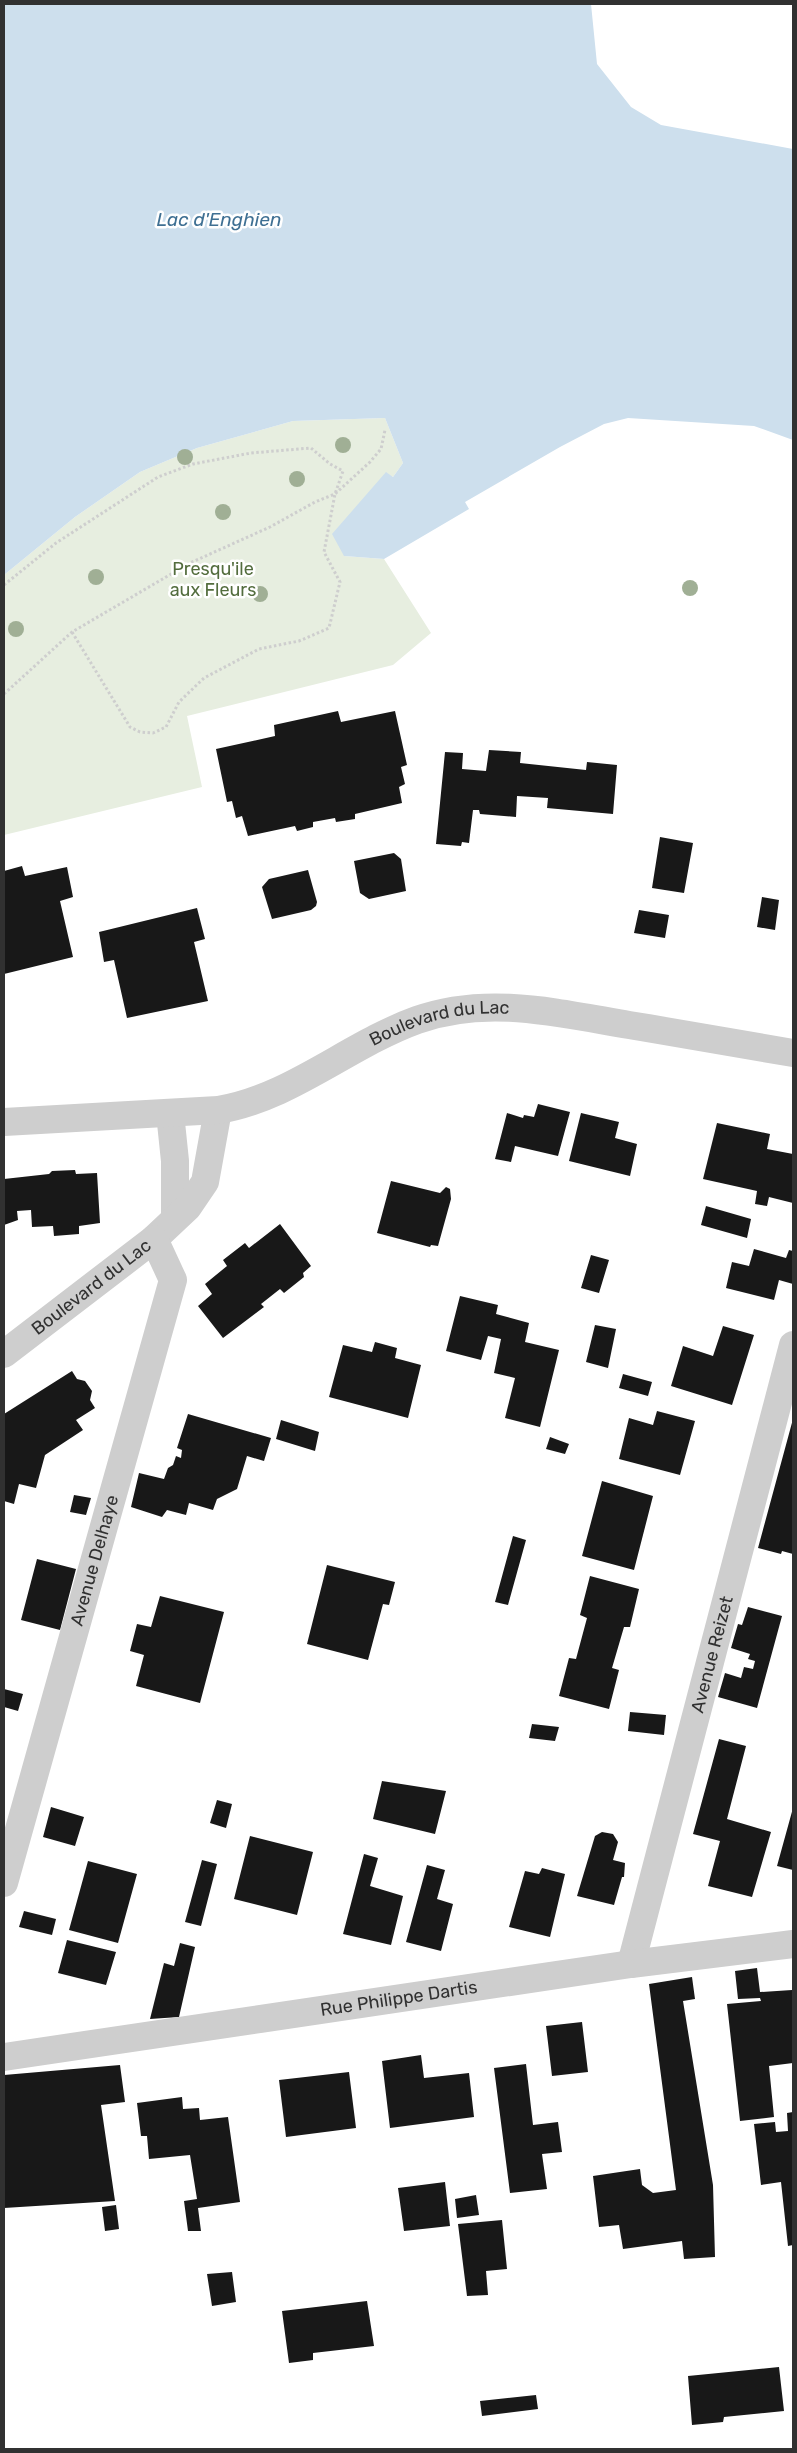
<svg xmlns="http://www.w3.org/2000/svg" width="797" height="2453" viewBox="0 0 797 2453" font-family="Rubik,sans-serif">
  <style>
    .green { fill: #e7eee0 }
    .water { fill: #cddfed }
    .building { fill: #181818 }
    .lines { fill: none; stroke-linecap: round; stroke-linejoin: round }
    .path { stroke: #cecece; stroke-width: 3; stroke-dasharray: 2.5 2.5; stroke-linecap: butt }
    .minor { stroke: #cecece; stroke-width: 28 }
    .tertiary { stroke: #cecece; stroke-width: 28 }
    .tree { fill: #a0af95 }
    .labels { text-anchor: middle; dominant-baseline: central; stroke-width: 5; stroke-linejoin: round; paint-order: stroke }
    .park-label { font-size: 18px; fill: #536d3e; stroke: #fff }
    .street-label { font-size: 18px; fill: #313131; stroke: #fff }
    .water-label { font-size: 19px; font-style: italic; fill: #3f7093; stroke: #fff }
  </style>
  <rect width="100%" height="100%" fill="#fff"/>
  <path class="green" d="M385 418 403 463 393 477 386 473 344 556 384 559 431 633 393 665 187 716 202 787 4 835V575L75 517 140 472 197 448 293 421Z"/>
  <path class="water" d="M4 4H591L597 64 631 107 661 125 793 149V440L754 426 628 418 604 424 560 447 465 502 469 509 384 559 344 556 332 534 386 472 393 477 403 463 385 418 293 421 197 448 140 472 75 517 4 575Z"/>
  <path class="building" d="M338 711 341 722 395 711 407 765 401 767 405 784 399 787 402 803 355 814V819L336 822 335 818 313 822V827L297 831 295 826 248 836 242 816 236 818 232 801 227 802 216 749 275 736 274 725Z
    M489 750 521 752 520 763 586 770 587 762 617 765 613 814 547 808 548 798 517 796 516 817 480 814 479 810H473L469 843 462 842 461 846 436 844 445 752 463 753 462 769 486 771Z
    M660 837 693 843 684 893 652 888Z
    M394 853 401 859 406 891 369 899 360 893 354 861Z
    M22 866 25 876 67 867 73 897 60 901 73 957 4 974V871Z
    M308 870 317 902 316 906 311 910 272 919 262 887 269 879Z
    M762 897 779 900 775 930 757 927Z
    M197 908 205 939 194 942 208 1001 127 1018 114 960 104 962 99 932Z
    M639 910 669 915 665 938 634 933Z
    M538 1104 570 1112 558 1156 515 1146 511 1162 495 1159 507 1113 523 1118 524 1115 534 1117Z
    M581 1113 619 1122 615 1138 637 1144 630 1176 569 1161Z
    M717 1123 770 1134 767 1149 793 1154V1203L769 1197 767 1206 755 1204 757 1191 703 1179Z
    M75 1170 76 1174 97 1173 100 1223 79 1226V1234L54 1236 53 1226 32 1227 31 1210 17 1211 18 1220 4 1225V1179L49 1174 52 1171Z
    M391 1181 440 1193 446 1187 450 1189 451 1199 438 1246 431 1245 430 1247 377 1233Z
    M706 1206 751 1219 747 1238 701 1225Z
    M280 1224 311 1266 303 1273 304 1277 284 1293 280 1289 261 1304 264 1307 223 1338 198 1306 212 1294 205 1284 227 1266 223 1260 245 1243 249 1248Z
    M754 1249 786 1258 789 1250 793 1251V1284L779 1280 774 1300 726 1288 732 1262 749 1266Z
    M591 1255 609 1260 599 1293 581 1288Z
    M460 1296 498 1305 496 1314 529 1323 525 1342 559 1350 540 1427 505 1418 515 1378 494 1373 501 1339 488 1336 481 1360 446 1351Z
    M595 1325 616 1329 608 1368 586 1362Z
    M723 1326 754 1335 732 1405 671 1386 683 1346 713 1356Z
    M375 1342 397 1348 395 1358 421 1365 408 1418 329 1397 343 1345 372 1352Z
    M72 1371 77 1379 85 1381 92 1391 90 1400 95 1408 76 1420 83 1430 45 1455 36 1488 19 1484 14 1504 4 1501V1414Z
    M623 1374 652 1382 648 1396 619 1388Z
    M657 1411 695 1421 680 1475 619 1459 629 1418 653 1425Z
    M188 1414 271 1438 264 1461 247 1456 237 1489 217 1499 213 1510 189 1503 186 1515 167 1510 162 1517 131 1507 139 1473 164 1479 168 1468 173 1465 176 1456 181 1458 182 1450 177 1448Z
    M793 1419V1554L782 1551 781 1554 758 1548Z
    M281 1420 319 1432 315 1451 276 1439Z
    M550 1437 569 1444 565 1454 546 1449Z
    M602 1481 653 1496 634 1570 582 1556Z
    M74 1495 91 1498 86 1515 70 1512Z
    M513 1536 526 1540 508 1605 495 1602Z
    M37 1559 76 1569 60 1630 21 1620Z
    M327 1565 395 1582 389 1605 383 1604 368 1660 307 1644Z
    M590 1576 639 1589 630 1627H624L612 1668 619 1670 609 1709 559 1696 569 1658 576 1659 587 1618 580 1615Z
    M160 1596 224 1612 200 1703 136 1686 144 1655 130 1651 137 1624 151 1627Z
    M748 1607 782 1616 757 1708 718 1697 725 1673 741 1678 744 1667 753 1669 755 1661 748 1659 750 1654 731 1648 738 1624 742 1625Z
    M4 1689 23 1694 18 1711 4 1707Z
    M630 1712 666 1715 664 1735 628 1731Z
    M532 1724 559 1727 555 1741 529 1738Z
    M719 1739 746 1746 727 1819 771 1832 752 1897 708 1886 720 1841 693 1834Z
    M382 1781 446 1791 435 1834 373 1819Z
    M217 1800 232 1804 226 1828 210 1823Z
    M51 1807 84 1817 75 1846 43 1837Z
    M793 1808V1870L777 1866Z
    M602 1832 613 1834 618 1842 613 1860 625 1863 624 1877H622L614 1905 577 1896 595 1836Z
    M250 1836 313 1852 297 1915 234 1899Z
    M364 1854 378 1858 370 1886 403 1896 391 1945 343 1934Z
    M202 1860 217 1864 201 1926 185 1922Z
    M88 1861 137 1874 118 1943 69 1930Z
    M427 1865 445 1870 437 1899 453 1904 441 1951 406 1942Z
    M542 1868 565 1874 550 1937 509 1927 525 1871 539 1874Z
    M24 1911 56 1919 52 1935 19 1927Z
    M67 1940 116 1952 106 1985 58 1973Z
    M180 1943 195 1947 179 2017 150 2019 164 1963 174 1966Z
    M757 1968 760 1992 792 1990 793 2063 769 2066 774 2117 740 2121 727 2004 761 2001 760 1998 738 1999 735 1971Z
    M692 1977 695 1999 683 2001 713 2185 715 2257 684 2259 682 2241 623 2249 619 2225 599 2227 593 2176 640 2169 642 2185 653 2193 676 2190 649 1984Z
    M582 2022 588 2072 552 2076 546 2026Z
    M421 2055 424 2078 469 2073 474 2117 390 2128 382 2061Z
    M526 2064 533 2125 558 2122 562 2152 542 2154 547 2189 510 2193 494 2068Z
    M120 2065 125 2102 101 2105 115 2201 4 2208V2075Z
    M349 2072 356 2128 286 2137 279 2080Z
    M182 2097 183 2109 199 2108 200 2120 228 2117 240 2202 198 2208 201 2231H188L184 2201 197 2199 190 2155 149 2159 147 2136H141L137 2103Z
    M793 2112V2245L788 2246 781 2182 761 2185 754 2124 775 2122 776 2132 788 2131 787 2113Z
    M445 2182 450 2226 404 2231 398 2188Z
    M476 2195 479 2215 457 2218 455 2199Z
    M116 2205 119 2229 105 2231 102 2207Z
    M502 2220 507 2269 486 2271 488 2295 467 2296 458 2224Z
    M232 2272 236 2302 212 2306 207 2274Z
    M367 2301 374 2346 313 2353V2360L289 2363 282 2311Z
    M779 2367 784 2411 724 2417 723 2422 692 2425 688 2376Z
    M536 2395 538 2409 482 2416 480 2401Z"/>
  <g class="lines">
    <path class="path" d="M4 585 56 543 158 477 193 464 251 453 311 448 330 464 343 471 335 494 324 552 340 582 329 628 299 641 259 649 204 678 179 702 166 727 153 733 140 732 130 727 72 632
      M4 694 72 632 190 563 270 527 315 502 335 494 370 462 381 449 385 430"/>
    <g class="minor">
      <path d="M170 1113 175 1161V1217"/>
      <path id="s1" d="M4 1354 154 1239 188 1207 205 1182 218 1110"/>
      <path id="s2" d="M4 1883 173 1280 154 1239"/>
      <path id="s3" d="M631 1964 793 1345"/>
      <path id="s4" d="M4 2057 631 1964 793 1944"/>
    </g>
    <path class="tertiary" id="s5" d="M4 1122 218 1110C291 1098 348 1045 417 1020 487 995 558 1013 629 1025 684 1034 739 1044 793 1053"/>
  </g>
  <g class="tree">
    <circle cx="343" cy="445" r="8"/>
    <circle cx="185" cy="457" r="8"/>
    <circle cx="297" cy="479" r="8"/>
    <circle cx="223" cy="512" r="8"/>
    <circle cx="96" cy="577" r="8"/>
    <circle cx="690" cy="588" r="8"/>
    <circle cx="260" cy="594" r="8"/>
    <circle cx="16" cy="629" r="8"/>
  </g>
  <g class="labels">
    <g class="park-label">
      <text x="213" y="569">Presqu'ile<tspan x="213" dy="21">aux Fleurs</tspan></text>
    </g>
    <g class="street-label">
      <text stroke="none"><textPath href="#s5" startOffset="455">Boulevard du Lac</textPath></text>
      <text stroke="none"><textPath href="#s1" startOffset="110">Boulevard du Lac</textPath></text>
      <text stroke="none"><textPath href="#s2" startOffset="335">Avenue Delhaye</textPath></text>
      <text stroke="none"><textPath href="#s3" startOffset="320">Avenue Reizet</textPath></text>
      <text stroke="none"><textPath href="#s4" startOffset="399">Rue Philippe Dartis</textPath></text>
    </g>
    <g class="water-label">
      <text x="219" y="219">Lac d'Enghien</text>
    </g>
  </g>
  <rect width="797" height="2453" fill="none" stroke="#313131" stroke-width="10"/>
</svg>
